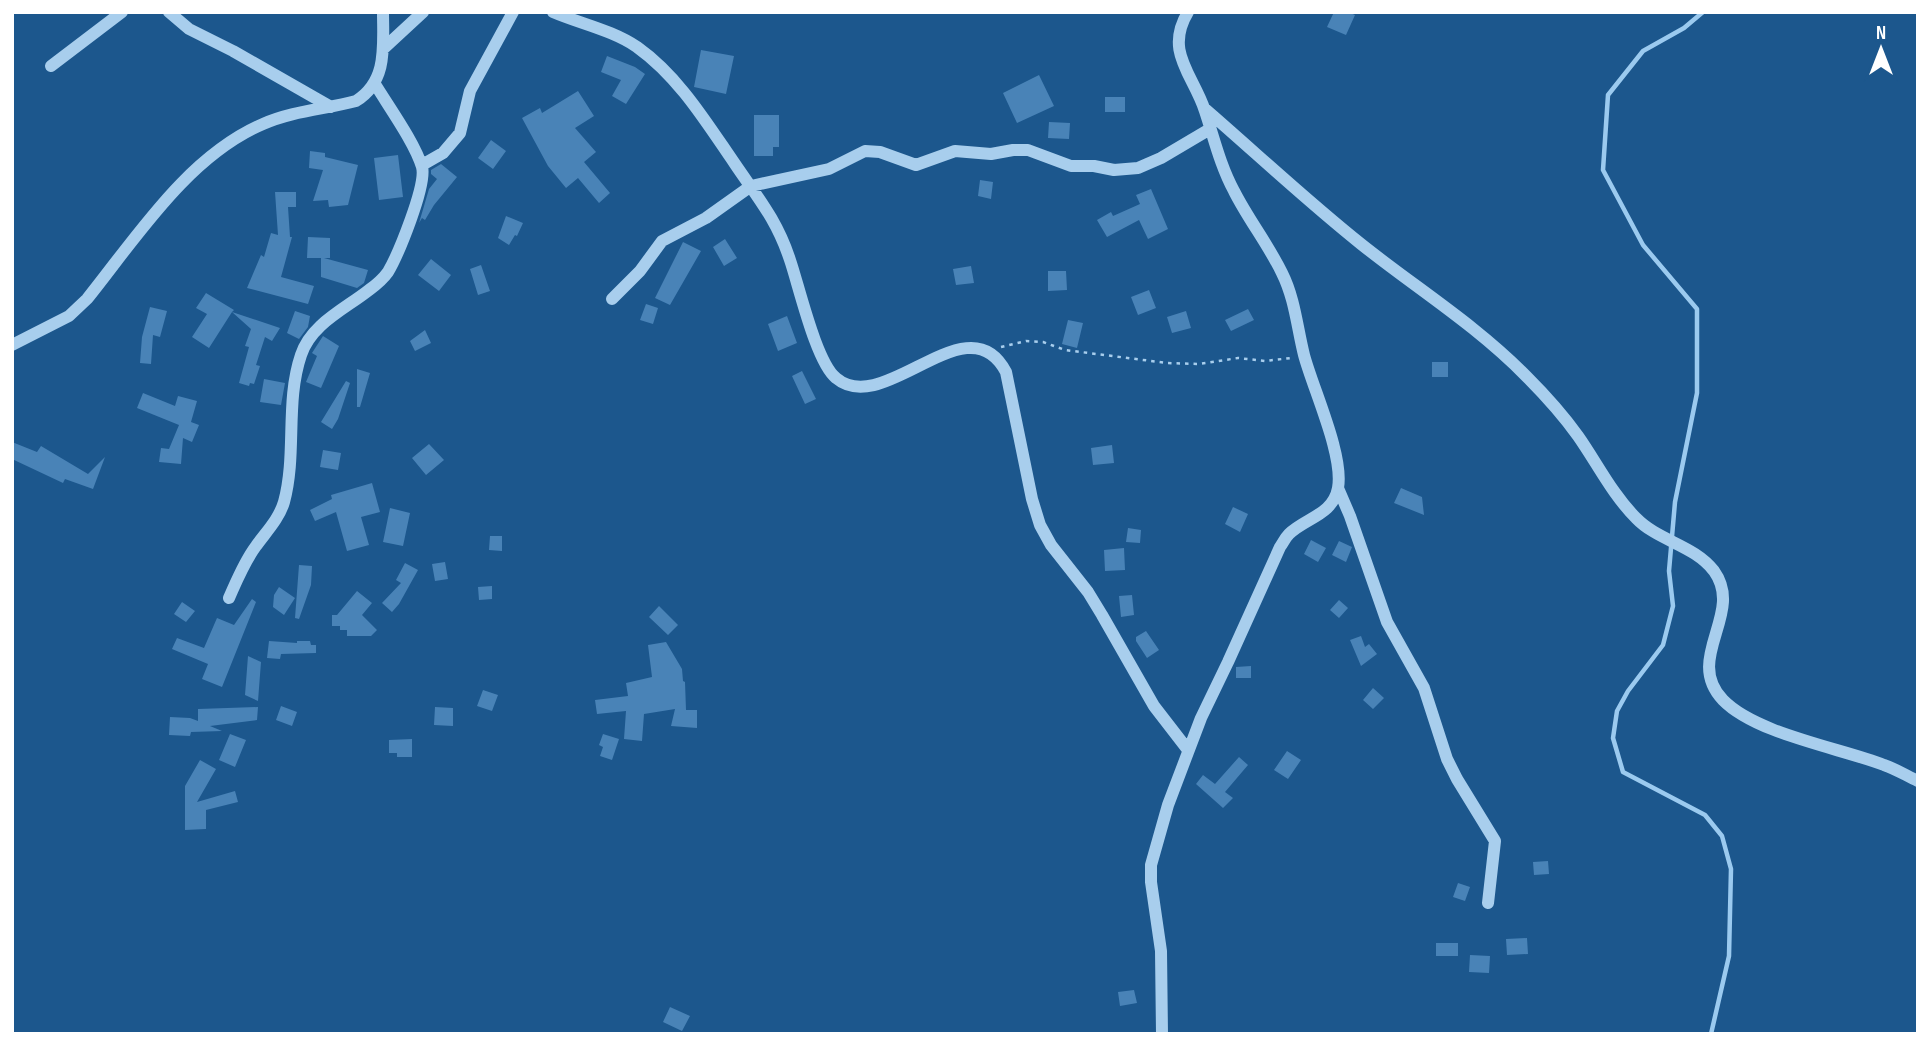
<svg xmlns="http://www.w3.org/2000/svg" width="1930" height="1046" viewBox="0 0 1930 1046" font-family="'Sofia Sans Condensed',sans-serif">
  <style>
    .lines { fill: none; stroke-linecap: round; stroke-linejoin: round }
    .stream { stroke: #9bcaef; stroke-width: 4.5 }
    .building { fill: #4983b7 }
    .path { stroke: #a8ceed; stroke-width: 2.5; stroke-dasharray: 3.5 5; stroke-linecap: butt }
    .minor { stroke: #a8ceed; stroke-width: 12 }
  </style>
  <rect width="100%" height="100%" fill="#1c578d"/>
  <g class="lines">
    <path class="stream" d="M1703 12 1684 28 1643 51 1608 95 1603 170 1643 245 1697 309V393L1675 502 1669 571 1673 606 1663 645 1628 691 1617 711 1613 738 1623 772 1705 815 1722 836 1731 869 1729 956 1711 1034"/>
  </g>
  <path class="building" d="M1334 12H1348L1355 15 1346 35 1327 27Z
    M701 50 734 56 726 94 694 87Z
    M607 56 635 67 645 74 626 104 612 96 621 80 601 72Z
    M1039 75 1054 106 1017 123 1003 93Z
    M578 91 594 116 575 128 596 152 584 162 610 193 599 203 578 178 566 188 548 166 522 118 540 108 542 113Z
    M1105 97H1125V112H1105Z
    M754 115H779V147H773V156H754Z
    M1049 122 1070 123 1069 139 1048 138Z
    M491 140 506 151 493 169 478 158Z
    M310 151 325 153V157L358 165 348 205 329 207 328 200 313 201 323 170 309 168Z
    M398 155 403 197 379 200 374 158Z
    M441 164 457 177 434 205 425 220 422 218 419 223 429 189 437 179 431 174V170Z
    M980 180 993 182 991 199 978 196Z
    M1151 189 1168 229 1148 239 1139 220 1107 237 1097 220 1111 212 1113 216 1140 204 1136 195Z
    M275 192H296V207H288L290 237H292L281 277 314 286 308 304 247 288 261 255 264 257 271 233 278 235Z
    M506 216 523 223 517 236 515 235 509 245 498 238Z
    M308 237 330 238V258H324L368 270 364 283 357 288 321 277V258H307Z
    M725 239 737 258 724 266 713 247Z
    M683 242 701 251 670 305 655 298Z
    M431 259 451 275 439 291 418 275Z
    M481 265 490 291 478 295 470 269Z
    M971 266 974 283 956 285 953 269Z
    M1048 271H1066L1067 290 1048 291Z
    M1149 290 1156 308 1138 315 1131 297Z
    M206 293 234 310 232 312 280 328 272 341 265 337 256 365 260 366 254 384 250 383 249 386 239 383 249 347 245 346 251 329 232 312 209 348 192 337 207 314 196 308Z
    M646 304 658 308 653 324 640 320Z
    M150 307 167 311 160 337 153 335 151 364 140 363 142 337Z
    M1248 309 1254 320 1231 331 1225 320Z
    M295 311 310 316 308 327 299 339 287 333Z
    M1186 311 1191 328 1172 333 1167 317Z
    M787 316 797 343 778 351 768 324Z
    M1068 320 1083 323 1077 348 1062 344Z
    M425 330 431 343 415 351 410 341Z
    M323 336 339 346 321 388 306 382 317 356 312 353Z
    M1432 362H1448V377H1432Z
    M357 369 370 373 360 407H357Z
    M802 371 816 399 805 404 792 376Z
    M264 379 285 383 281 405 260 402Z
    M346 381 350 383 338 419 332 429 321 422Z
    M143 393 175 406 178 396 197 401 191 422 199 425 192 442 183 438 181 464 159 462 161 448 169 449 179 425 137 408Z
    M12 442 37 452 41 446 88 474 105 457 93 489 65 479 63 483 12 459Z
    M429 444 444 460 426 475 412 458Z
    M1112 445 1114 463 1093 465 1091 448Z
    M323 450 341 453 338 470 320 467Z
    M372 483 380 512 361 517 369 545 347 551 336 512 315 521 310 510 332 499 331 495Z
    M1401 488 1422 497 1424 515 1394 503Z
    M1233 507 1248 514 1240 532 1225 524Z
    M390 508 410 513 403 546 383 542Z
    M1128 528 1141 530 1140 543 1126 542Z
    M490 536H502V551L489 550Z
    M1311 540 1326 548 1318 562 1304 554Z
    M1339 541 1352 547 1346 562 1332 555Z
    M1124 548 1125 570 1105 571 1104 550Z
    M445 562 448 579 435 581 432 564Z
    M405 563 418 570 399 604 392 612 382 603 401 583 396 580Z
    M299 565 312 566 311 585 299 619 295 618Z
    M492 586V599L479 600 478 587Z
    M279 587 295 598 284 615 273 607 274 595Z
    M357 591 372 603 362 615 377 630 371 636H347V630H340V626H332V615H337Z
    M1132 595 1134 615 1121 617 1119 596Z
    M252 599 256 602 222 687 202 679 208 664 172 649 177 638 204 648 217 618 234 625Z
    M1339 600 1348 608 1339 618 1330 610Z
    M182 602 195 611 186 622 174 614Z
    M659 606 678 625 668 635 649 617Z
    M1146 631 1159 650 1147 658 1136 641V637Z
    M1361 636 1365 647 1369 644 1377 654 1361 666 1350 640Z
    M269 641 297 643V641H310L311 645H316V653L281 654 280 659 267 658Z
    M666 642 682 669 683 681 685 682 686 710H697V728L671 726 675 709 644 714 642 741 624 739 626 711 597 714 595 700 628 696 626 683 652 677 648 645Z
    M248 656 261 662 258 701 245 695Z
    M1251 666V678H1236V667Z
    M1373 688 1384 698 1373 709 1363 700Z
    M483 690 498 695 492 711 477 706Z
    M281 706 297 712 292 726 276 720Z
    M258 707 257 720 210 726 222 731 191 732 190 736 169 735 170 717 190 718 198 721V709Z
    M435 707 453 708V726L434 725Z
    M230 734 246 740 235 767 219 760Z
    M603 734 619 739 612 760 600 756 603 747 599 745Z
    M412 739V757H397V753H389V740Z
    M1287 751 1301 760 1288 779 1274 770Z
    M1239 757 1248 765 1225 792 1233 798 1223 808 1196 784 1203 775 1215 784Z
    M200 760 216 769 197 802 235 791 238 802 206 810V829L185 830V786Z
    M1548 861 1549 874 1534 875 1533 862Z
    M1458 883 1470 887 1465 901 1453 897Z
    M1527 938 1528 954 1507 955 1506 939Z
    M1436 943H1458V956H1436Z
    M1470 955 1490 956 1489 973 1469 972Z
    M1134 990 1137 1003 1120 1006 1118 992Z
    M670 1007 690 1016 682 1031 663 1022Z"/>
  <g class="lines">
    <path class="path" d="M1001 347 1026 341 1043 342 1065 350 1167 363 1199 364 1238 358 1265 361 1291 358"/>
    <path class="minor" d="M169 12 189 29 233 51 331 107
      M553 12C581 24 612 30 637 47 679 77 706 122 735 164 758 198 777 220 790 260 799 286 816 362 836 378 884 419 968 299 1006 372L1032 499 1040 525 1051 545 1088 592 1102 615 1154 706 1188 750
      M383 49 423 12
      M51 66 122 12
      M1204 108C1256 153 1307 201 1361 244 1416 288 1476 325 1526 376 1544 394 1563 415 1578 436 1597 463 1612 494 1636 518 1658 541 1694 545 1714 571 1745 614 1683 658 1723 700 1756 734 1840 748 1884 765 1896 769 1907 776 1918 781
      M422 165 443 153 460 133 470 91 513 12
      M612 299 640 271 662 241 706 218 751 186 829 169 865 151 880 152 916 165 955 151 991 154 1013 150H1028L1071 166H1094L1114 170 1138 168 1161 158 1210 129
      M12 345 69 316 87 299C136 238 188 156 263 124 292 111 326 109 356 101 388 81 383 46 383 12
      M1338 488 1350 516 1387 622 1424 688 1447 759 1457 779 1495 841 1488 903
      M229 598C237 580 244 562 256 546 266 532 279 519 284 502 297 454 285 402 301 355 311 324 345 309 369 290 376 285 383 279 388 272 398 255 427 185 422 167 415 143 389 107 375 84
      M1162 1034 1161 951 1151 882V865L1168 805 1201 718 1228 662 1280 547C1283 543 1285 538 1289 534 1305 518 1333 515 1338 488 1344 455 1313 389 1304 355 1297 327 1295 299 1282 273 1268 244 1248 219 1234 191 1220 165 1214 138 1205 111 1193 74 1164 52 1188 12"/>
  </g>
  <rect width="1930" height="1046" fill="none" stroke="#ffffff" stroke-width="28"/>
  <g transform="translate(1881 49)" stroke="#1c578d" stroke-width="5" paint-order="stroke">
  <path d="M0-5L12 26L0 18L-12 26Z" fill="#ffffff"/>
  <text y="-10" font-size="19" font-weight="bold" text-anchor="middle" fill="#ffffff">N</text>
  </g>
</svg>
